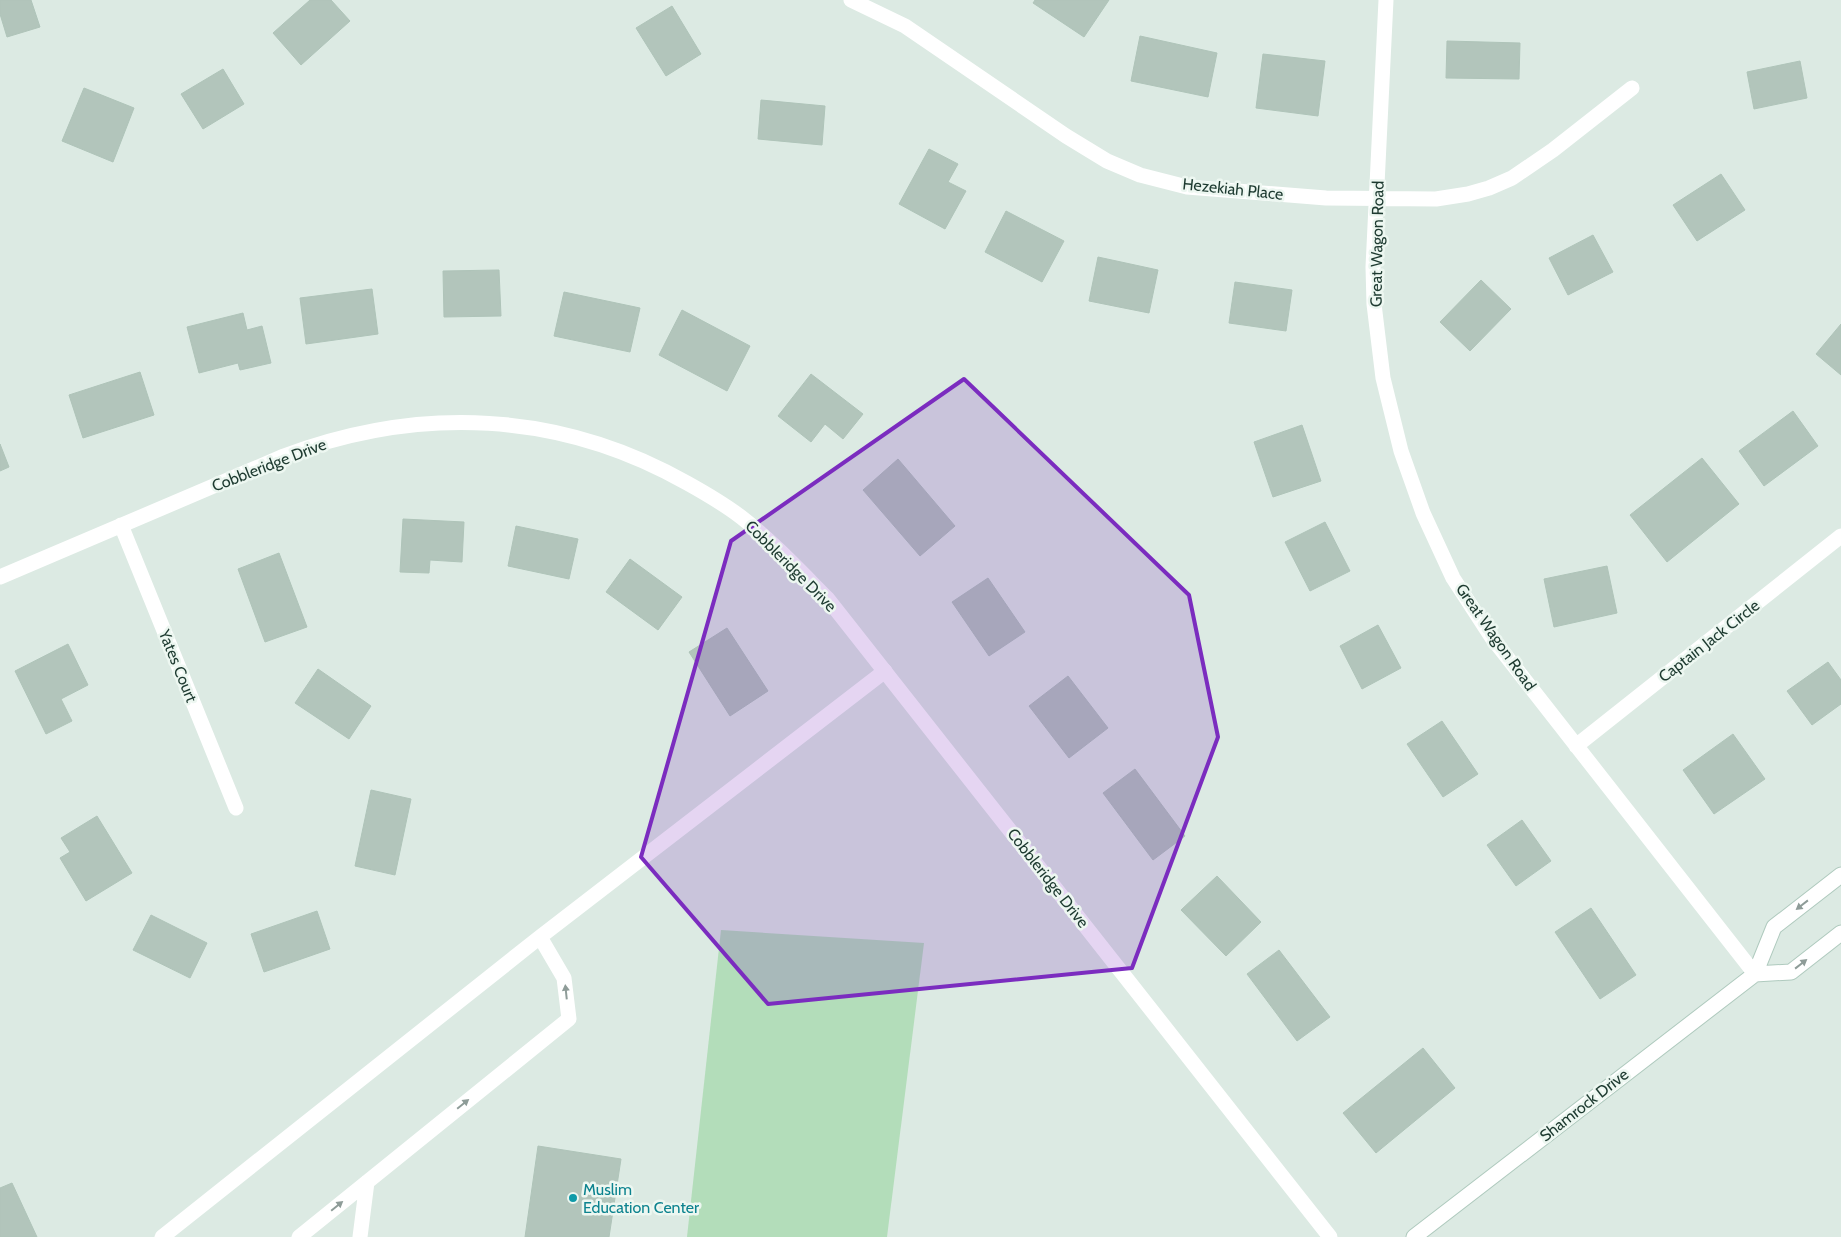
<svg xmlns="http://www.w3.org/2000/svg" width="1841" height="1237" viewBox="0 0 1841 1237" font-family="Cabin,sans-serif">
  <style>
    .green { fill: #b3ddba }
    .building { fill: #b2c5bb; stroke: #afc4b9 }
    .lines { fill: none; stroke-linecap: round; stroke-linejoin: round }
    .secondary-casing { stroke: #afcabe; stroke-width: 17 }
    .lane { stroke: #fff; stroke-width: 15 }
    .street { stroke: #fff; stroke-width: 15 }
    .secondary { stroke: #fff; stroke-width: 15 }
    .oneway { fill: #8e9c98 }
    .marked { fill: #7b2cbf; fill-opacity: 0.2; stroke: #7b2cbf; stroke-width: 4; stroke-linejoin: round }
    .culture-dot { fill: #0f9aa8; stroke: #edf7f1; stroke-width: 2 }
    .labels { text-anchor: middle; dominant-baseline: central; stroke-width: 5; stroke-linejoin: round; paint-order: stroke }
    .street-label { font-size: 16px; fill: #1d3a30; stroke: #edf7f1 }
    .culture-label { font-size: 16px; fill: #0d838f; stroke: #edf7f1; text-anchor: start }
  </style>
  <rect width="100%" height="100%" fill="#dceae3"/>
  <path class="green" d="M721 930 924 943 887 1237H687Z"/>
  <path class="building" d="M0 0H31L40 27 7 37 0 14Z
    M310 0H331L350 21 301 65 273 33Z
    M1035 0H1109L1084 37 1033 3Z
    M672 6 701 54 666 76 636 28Z
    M1140 36 1217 53 1208 97 1131 81Z
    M1447 41 1520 43 1519 79 1446 78Z
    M1263 54 1325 61 1318 116 1256 108Z
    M1800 61 1807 98 1754 109 1747 72Z
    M223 69 244 104 203 129 181 94Z
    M84 88 134 108 113 162 62 141Z
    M761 100 825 106 822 145 758 139Z
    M929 149 958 164 948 182 966 191 945 229 899 204Z
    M1721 174 1745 210 1697 241 1673 205Z
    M1006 211 1064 241 1042 282 985 252Z
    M1593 235 1613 272 1568 295 1549 258Z
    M1098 257 1158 270 1149 313 1089 301Z
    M499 270 501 316 444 317 443 271Z
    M1481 280 1511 309 1470 351 1440 322Z
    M1235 282 1292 290 1286 331 1229 323Z
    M372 289 378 334 306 344 300 298Z
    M564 292 640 308 630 352 554 336Z
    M682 310 750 346 727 391 659 355Z
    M243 313 247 330 262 326 271 363 240 370 238 363 199 373 187 327Z
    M1841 324V375L1816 354Z
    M140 372 154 415 83 438 69 395Z
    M811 374 863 414 843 439 825 424 811 442 778 416Z
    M1793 411 1818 446 1764 486 1739 451Z
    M1302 425 1321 481 1273 497 1254 442Z
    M0 444 9 467 0 471Z
    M1702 458 1739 504 1667 562 1630 515Z
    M898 459 955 526 920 556 863 490Z
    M403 519 464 522 462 562 430 560 429 573 400 572Z
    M1325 522 1350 571 1310 591 1285 542Z
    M516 526 578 539 569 579 508 566Z
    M279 553 307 627 265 642 238 569Z
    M630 559 682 597 658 630 606 592Z
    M1607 566 1617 613 1554 627 1544 579Z
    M988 578 1025 632 989 656 952 602Z
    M1378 625 1401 668 1362 689 1340 646Z
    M727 628 768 691 730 716 689 652Z
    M68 644 88 685 61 699 72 721 46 734 15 671Z
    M1828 662 1841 680V704L1812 725 1787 691Z
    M318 669 371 706 349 739 295 703Z
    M1068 676 1108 728 1069 758 1029 706Z
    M1442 721 1478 774 1443 797 1407 744Z
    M1733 734 1765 779 1714 814 1683 770Z
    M1135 769 1185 836 1153 860 1103 793Z
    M371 790 411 799 395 875 355 866Z
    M97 816 132 873 86 901 60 858 70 852 61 838Z
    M1522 820 1551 861 1516 886 1487 845Z
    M1217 876 1261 922 1226 956 1181 910Z
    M1591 908 1636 975 1600 999 1555 932Z
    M317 911 330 949 264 972 251 934Z
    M151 915 207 943 190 978 133 950Z
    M1279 950 1330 1017 1297 1041 1247 974Z
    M1423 1048 1455 1088 1376 1153 1343 1113Z
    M538 1146 621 1159 609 1237H525Z
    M12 1183 37 1237H0V1188Z"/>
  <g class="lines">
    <defs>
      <path id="secondary" d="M1755 974 1791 972 1841 933
        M1414 1237 1755 974 1774 927 1841 875"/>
    </defs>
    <use href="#secondary" class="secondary-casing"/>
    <path class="lane" d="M162 1237 540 937 885 671
      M299 1237 569 1019 564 978 540 937
      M360 1237 367 1182"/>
    <path class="street" d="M851 0 905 26 1066 136 1107 161 1140 175 1187 187 1326 198 1436 199 1468 194 1489 188 1512 178 1553 150 1632 88
      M1386 0 1373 267 1374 304 1383 378 1401 451 1423 513 1453 578 1492 638 1755 974
      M121 525 236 808
      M0 577 284 456C420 405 560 411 687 483 705 493 724 504 741 517 772 541 799 570 827 598L1330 1237
      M1576 746 1841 536"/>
    <use href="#secondary" class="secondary"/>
  </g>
  <defs><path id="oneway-solid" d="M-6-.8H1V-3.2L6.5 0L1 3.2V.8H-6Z" transform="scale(1.25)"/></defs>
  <g class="oneway">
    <use href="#oneway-solid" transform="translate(1802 905) rotate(142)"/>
    <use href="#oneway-solid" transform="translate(1801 964) rotate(-38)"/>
    <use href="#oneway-solid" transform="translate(566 992) rotate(-96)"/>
    <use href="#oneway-solid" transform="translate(463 1104) rotate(-39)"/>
    <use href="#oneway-solid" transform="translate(337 1206) rotate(-39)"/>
  </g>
  <path class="marked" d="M964 379 1189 595 1218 737 1132 968 768 1004 641 857 731 541Z"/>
  <circle class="culture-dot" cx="573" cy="1198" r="5"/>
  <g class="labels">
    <g class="street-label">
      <text transform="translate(1233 189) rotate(6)">Hezekiah Place</text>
      <text transform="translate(1377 244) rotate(-89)">Great Wagon Road</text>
      <text transform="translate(269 465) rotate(-21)">Cobbleridge Drive</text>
      <text transform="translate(791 566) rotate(45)">Cobbleridge Drive</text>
      <text transform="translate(1496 637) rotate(55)">Great Wagon Road</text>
      <text transform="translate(1709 641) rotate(-38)">Captain Jack Circle</text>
      <text transform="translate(178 666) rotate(68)">Yates Court</text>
      <text transform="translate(1048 878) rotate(52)">Cobbleridge Drive</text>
      <text transform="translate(1584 1105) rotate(-38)">Shamrock Drive</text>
    </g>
    <g class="culture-label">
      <text x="583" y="1189">Muslim<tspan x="583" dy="18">Education Center</tspan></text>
    </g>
  </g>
</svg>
